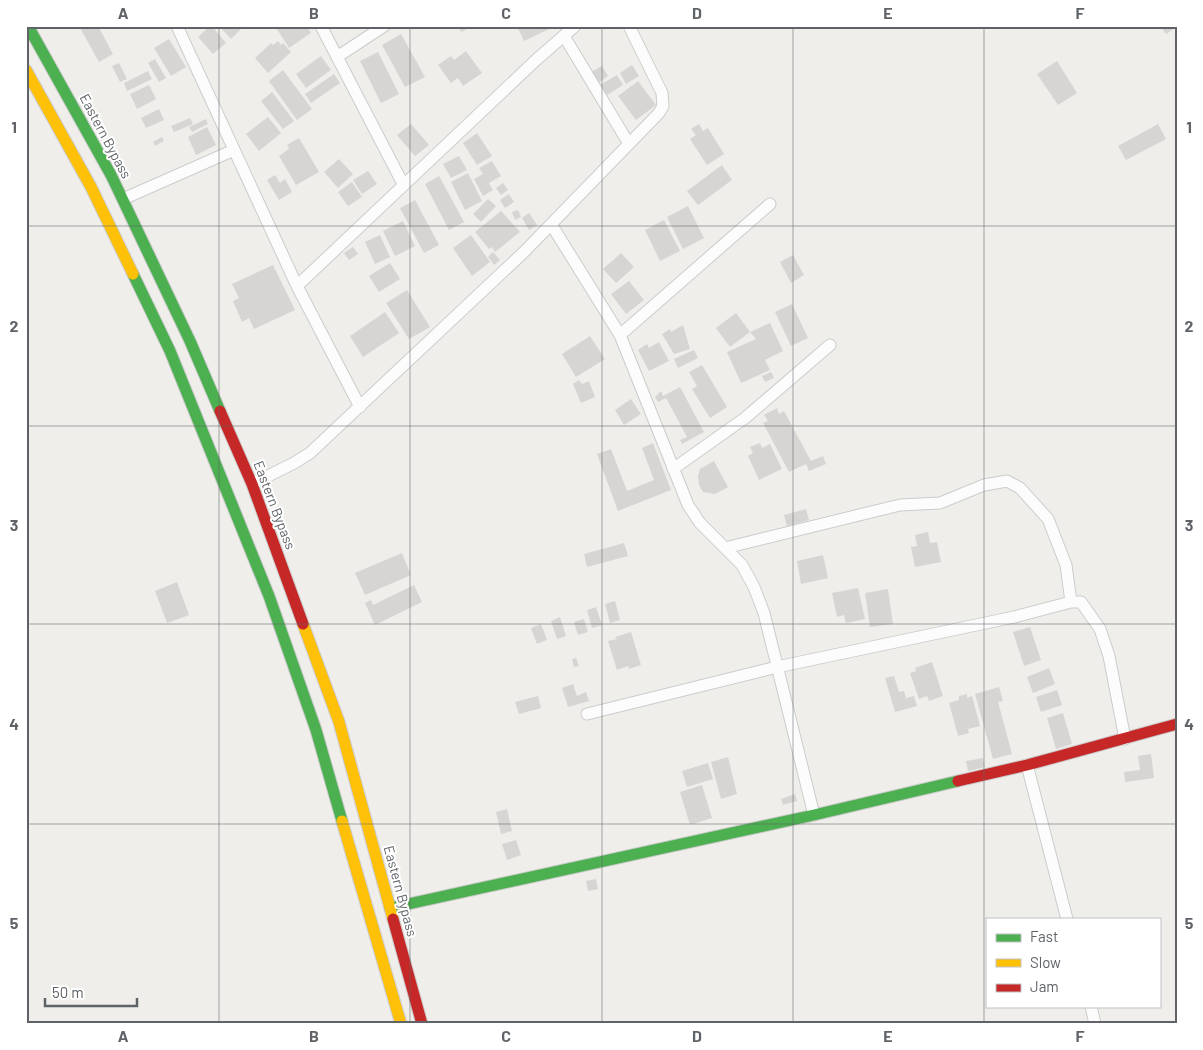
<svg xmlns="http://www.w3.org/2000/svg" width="1203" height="1050" viewBox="0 0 1203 1050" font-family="Barlow,sans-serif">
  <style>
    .building { fill: #d6d5d3 }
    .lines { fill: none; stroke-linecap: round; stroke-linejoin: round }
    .street-casing { stroke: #cbcccc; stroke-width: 13 }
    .fast-casing { stroke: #cacacb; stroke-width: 13 }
    .slow-casing { stroke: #cacacb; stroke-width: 13 }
    .jam-casing { stroke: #cacacb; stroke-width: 13 }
    .street { stroke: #fdfcfc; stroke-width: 11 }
    .fast { stroke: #4caf50; stroke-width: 11 }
    .slow { stroke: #ffc107; stroke-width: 11 }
    .jam { stroke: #c62828; stroke-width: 11 }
    .grid { fill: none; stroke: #5f6368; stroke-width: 1; stroke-opacity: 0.55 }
    .labels { text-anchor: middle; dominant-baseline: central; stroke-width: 4; stroke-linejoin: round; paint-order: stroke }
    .street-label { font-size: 14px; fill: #5f6368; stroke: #fff }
    .neatline { fill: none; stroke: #5f6368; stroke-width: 2 }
    .grid-label { font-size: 16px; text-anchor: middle; font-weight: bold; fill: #5f6368 }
  </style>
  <rect width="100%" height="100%" fill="#efeeea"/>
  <path class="building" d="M79 26H98L113 54 99 62Z
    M210 26H212L226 43 213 54 198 37Z
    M219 26H244L231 39Z
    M275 26H307L311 33 289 48Z
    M458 26H473L461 32Z
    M517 26H547L549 29 524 41Z
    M1160 26H1177V27L1166 34Z
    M401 34 425 77 405 87 382 45Z
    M169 39 186 67 171 76 154 48Z
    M278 41 281 45 283 43 291 52 268 73 255 58 271 43 273 45Z
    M466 51 482 73 463 86 458 78 451 83 438 65 451 56 454 60Z
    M378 52 399 94 381 103 360 61Z
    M321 56 331 70 306 88 296 74Z
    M155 59 166 78 159 82 148 63Z
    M1057 61 1077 93 1058 105 1037 74Z
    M119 63 127 79 120 82 112 66Z
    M632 65 639 76 626 84 620 73Z
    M602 66 608 76 598 83 591 72Z
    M283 70 312 109 297 120 269 81Z
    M148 71 152 79 127 91 124 83Z
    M334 74 340 83 311 103 305 94Z
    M617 75 623 85 607 95 600 85Z
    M638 81 656 105 636 120 618 96Z
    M149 85 156 99 137 109 130 94Z
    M272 92 294 121 283 129 261 101Z
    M159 109 164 120 146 128 141 118Z
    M268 117 281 133 259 151 246 134Z
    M190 118 193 124 174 132 171 126Z
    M206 119 208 124 192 132 189 127Z
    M411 124 429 145 415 156 397 135Z
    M699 124 703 131 708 128 724 154 707 165 690 139 696 135 691 129Z
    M1158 124 1166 139 1126 160 1118 146Z
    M207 127 216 145 196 155 188 137Z
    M477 133 492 156 477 165 463 143Z
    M162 137 164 141 155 146 153 142Z
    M299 138 319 172 296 185 279 156 289 149 287 145Z
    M459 156 467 170 451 178 443 164Z
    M339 159 353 174 338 188 324 172Z
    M492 161 501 176 489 183 493 190 483 196 474 179 483 174 479 168Z
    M722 165 732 180 698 205 687 191Z
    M368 171 377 184 362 194 353 180Z
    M468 173 482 201 465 210 451 182Z
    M275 175 280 183 285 179 292 192 279 200 267 180Z
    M439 176 464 222 449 230 425 184Z
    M352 182 362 197 348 206 338 192Z
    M503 183 508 190 501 195 496 188Z
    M509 194 514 202 505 208 500 200Z
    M488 199 496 206 481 222 473 214Z
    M415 200 439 245 424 253 400 208Z
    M688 206 704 238 683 249 667 217Z
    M518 210 521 217 515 220 512 212Z
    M501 211 520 232 495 252 492 247 489 249 475 232Z
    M529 213 537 225 529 230 522 218Z
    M664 220 680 251 660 261 645 230Z
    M403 221 415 246 395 256 383 231Z
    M380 235 390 257 375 264 365 242Z
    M471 235 490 262 472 276 453 248Z
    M353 247 358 254 349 260 344 253Z
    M493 252 500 260 494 265 488 257Z
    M621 253 634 267 616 283 603 269Z
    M793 255 804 275 791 283 780 262Z
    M390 263 400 279 379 292 369 276Z
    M273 265 295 310 254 329 249 318 242 322 233 301 239 298 232 284Z
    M629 281 644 300 626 314 611 294Z
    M407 290 430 327 409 339 386 303Z
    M792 304 808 338 791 346 775 312Z
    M385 312 399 333 363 357 350 336Z
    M736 313 750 332 730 347 716 328Z
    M770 323 783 351 765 360 770 370 741 383 727 352 756 339 750 332Z
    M683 325 690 349 674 354 662 334 670 329 671 332Z
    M590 336 605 359 576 377 562 354Z
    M659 342 669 361 649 371 638 350 647 344 649 348Z
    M694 350 698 358 678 368 674 359Z
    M702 365 727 407 710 418 692 389 697 386 689 372Z
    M771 372 774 378 765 382 762 376Z
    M579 380 582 384 589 381 595 397 581 403 573 384Z
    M680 387 704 432 682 444 680 440 687 437 666 398 658 402 655 397 661 391 663 396Z
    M631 399 641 414 624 425 615 410Z
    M777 408 779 414 784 411 811 461 823 456 826 464 809 471 806 464 789 472 763 423 768 421 764 415Z
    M653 443 671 490 618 511 597 454 611 449 627 491 654 480 642 448Z
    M760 443 762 448 770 444 782 469 759 480 748 456 753 453 750 447Z
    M714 461 728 487 715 494 703 492 699 485 698 476 700 469Z
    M806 509 809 520 787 526 784 515Z
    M928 532 930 543 937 542 941 562 915 567 911 547 917 546 915 535Z
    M624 543 628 556 587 567 584 554Z
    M402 553 411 575 365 595 355 573Z
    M823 555 828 578 801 584 797 561Z
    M177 582 189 615 167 623 155 591Z
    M414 585 422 602 375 625 365 603 371 600 373 605Z
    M858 588 865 619 846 623 844 615 837 617 832 593Z
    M888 589 893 624 870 627 865 593Z
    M615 601 620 620 610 623 605 604Z
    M596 607 602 625 592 628 587 610Z
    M560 617 566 636 557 639 551 621Z
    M584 619 588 632 578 635 574 622Z
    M541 624 547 640 537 644 531 628Z
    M1030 627 1041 660 1024 666 1013 632Z
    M631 632 641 665 629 669 628 666 617 670 608 641 617 639 615 637Z
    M576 658 579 666 574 667 572 659Z
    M932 662 943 696 929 701 927 696 919 699 910 673 916 671 915 668Z
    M1049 668 1055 684 1033 693 1027 677Z
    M894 676 899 692 904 691 906 698 914 696 917 706 895 712 885 678Z
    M573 684 577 696 586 692 589 701 568 707 562 688Z
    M999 687 1003 701 998 702 1012 754 993 759 975 694Z
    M1057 690 1062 705 1041 712 1036 697Z
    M967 694V698L972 696 980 726 968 729 969 733 958 736 949 703 959 700V696Z
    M538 696 541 708 519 714 515 702Z
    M1063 713 1072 744 1056 749 1047 718Z
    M1151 754 1154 778 1125 782 1124 772 1140 770 1138 756Z
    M728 757 737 794 721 799 711 762Z
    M983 758 985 767 968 771 966 761Z
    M708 763 713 779 687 787 682 771Z
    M702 785 712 818 690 825 680 792Z
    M795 794 797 801 783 805 781 799Z
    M507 809 512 831 501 834 496 812Z
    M516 840 521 855 507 860 502 844Z
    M596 879 598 889 588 891 586 881Z"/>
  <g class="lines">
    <defs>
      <path id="street" d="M177 26 297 286 360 407
        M321 26 403 184
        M564 36 629 144
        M337 57 384 26
        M123 199 234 150
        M551 224 620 335 688 505 700 523 742 565 754 587 764 613 814 815
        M297 286 536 60 575 26
        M620 335 770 204
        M673 469 745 418 830 345
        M252 484 294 463 310 453 524 252 659 113 663 106 662 93 629 26
        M725 548 900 505 940 503 984 485 1007 481 1020 488 1048 519 1066 565 1071 602
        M587 714 777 667 1014 617 1071 602H1081L1100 629 1109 656 1125 739
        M1027 765 1067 919
        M1091 1006 1095 1024"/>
      <path id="fast" d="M28 26 111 175 190 341 220 411
        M133 274 170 351 269 596 316 730 342 821
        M390 908 814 815 958 781"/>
      <path id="slow" d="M26 70 91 187 133 274
        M303 624 339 722 393 919
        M342 821 401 1024"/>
      <path id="jam" d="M220 411 252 484 303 624
        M958 781 1027 765 1177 724
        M393 919 422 1024"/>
    </defs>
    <use href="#street" class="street-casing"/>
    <use href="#fast" class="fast-casing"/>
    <use href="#slow" class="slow-casing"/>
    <use href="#jam" class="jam-casing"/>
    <use href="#street" class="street"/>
    <use href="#fast" class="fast"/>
    <use href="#slow" class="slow"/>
    <use href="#jam" class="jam"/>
  </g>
  <path class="grid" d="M219 26V1024M410 26V1024M602 26V1024M793 26V1024M984 26V1024M26 226H1177M26 426H1177M26 624H1177M26 824H1177"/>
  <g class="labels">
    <g class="street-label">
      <text transform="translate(106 136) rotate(62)">Eastern Bypass</text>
      <text transform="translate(275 505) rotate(69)">Eastern Bypass</text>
      <text transform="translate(401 891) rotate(75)">Eastern Bypass</text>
    </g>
  </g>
  <rect width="1203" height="1050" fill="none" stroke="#ffffff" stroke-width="55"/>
  <rect x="986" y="918" width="175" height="90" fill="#ffffff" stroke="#bfc1c3"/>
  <rect x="996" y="934" width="25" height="8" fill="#4caf50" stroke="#bfc1c3"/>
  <text x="1030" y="942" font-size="15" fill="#5f6368">Fast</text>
  <rect x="996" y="959" width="25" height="8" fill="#ffc107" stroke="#bfc1c3"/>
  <text x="1030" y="968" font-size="15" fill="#5f6368">Slow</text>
  <rect x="996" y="984" width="25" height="8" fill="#c62828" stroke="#bfc1c3"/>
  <text x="1030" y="992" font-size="15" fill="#5f6368">Jam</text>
  <path d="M45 998v8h92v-8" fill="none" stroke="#5f6368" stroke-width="2.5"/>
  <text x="52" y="998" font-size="15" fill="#5f6368" stroke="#ffffff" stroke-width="4" paint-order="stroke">50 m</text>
  <rect x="28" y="28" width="1148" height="994" class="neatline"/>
  <g class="grid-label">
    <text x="123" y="19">A</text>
    <text x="314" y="19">B</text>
    <text x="506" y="19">C</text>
    <text x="697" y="19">D</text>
    <text x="888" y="19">E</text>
    <text x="1080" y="19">F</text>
    <text x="14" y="133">1</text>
    <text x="1189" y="133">1</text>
    <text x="14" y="332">2</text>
    <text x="1189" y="332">2</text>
    <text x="14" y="531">3</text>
    <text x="1189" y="531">3</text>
    <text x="14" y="730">4</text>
    <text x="1189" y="730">4</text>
    <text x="14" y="929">5</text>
    <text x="1189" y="929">5</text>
    <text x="123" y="1042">A</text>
    <text x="314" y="1042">B</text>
    <text x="506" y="1042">C</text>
    <text x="697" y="1042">D</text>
    <text x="888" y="1042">E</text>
    <text x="1080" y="1042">F</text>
  </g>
</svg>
